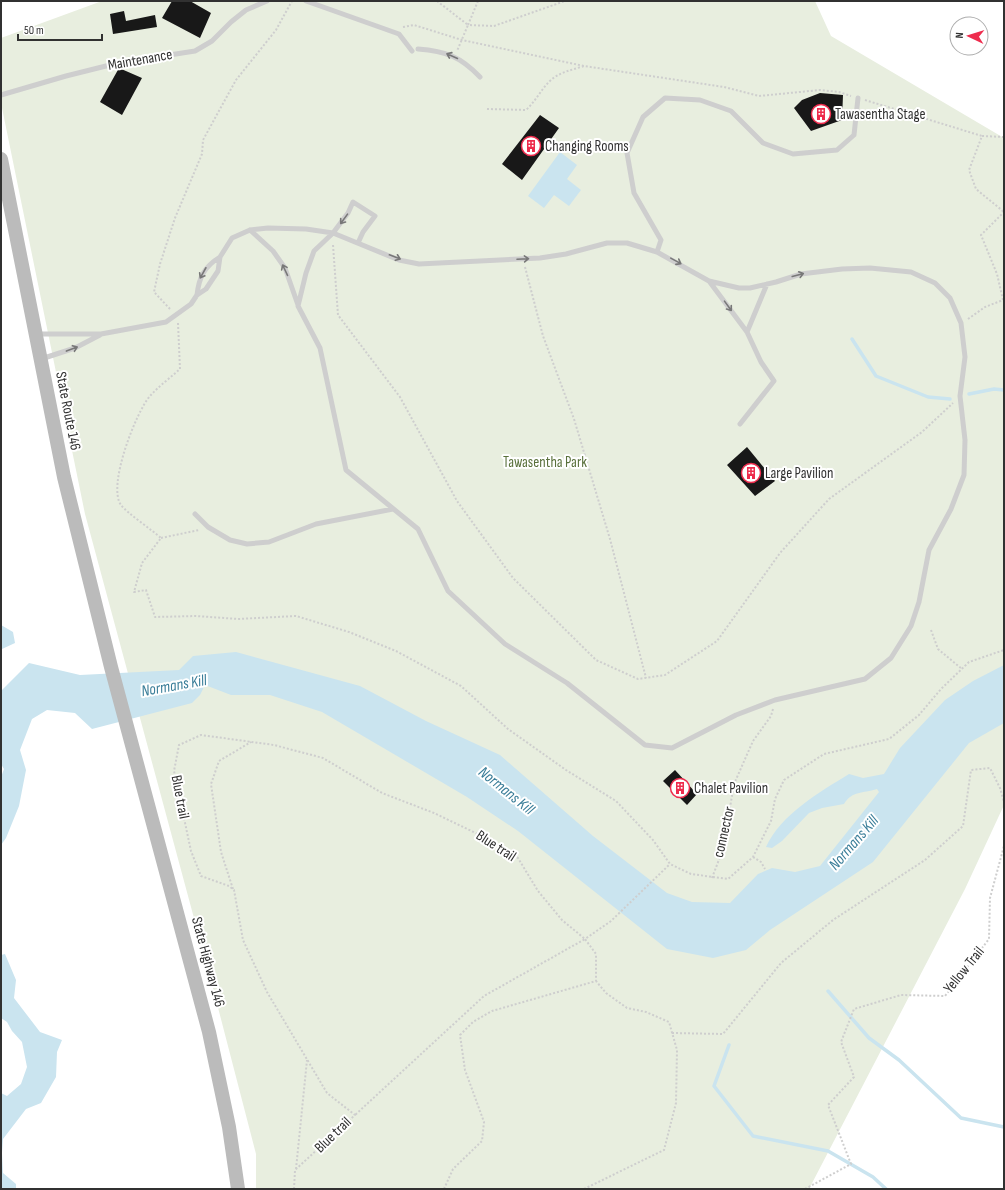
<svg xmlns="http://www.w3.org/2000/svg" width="1005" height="1190" viewBox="0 0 1005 1190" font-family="'Sofia Sans Condensed',sans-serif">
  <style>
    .green { fill: #e8eedf }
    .water { fill: #cae4ef }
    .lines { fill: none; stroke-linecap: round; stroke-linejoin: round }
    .stream { stroke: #cae4ef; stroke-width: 3.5 }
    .building { fill: #181818 }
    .path { stroke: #cecece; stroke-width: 2; stroke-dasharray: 2 2; stroke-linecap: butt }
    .service { stroke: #cecece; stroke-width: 5 }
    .secondary { stroke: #bbb; stroke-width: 14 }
    .oneway { stroke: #787878 }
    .labels { text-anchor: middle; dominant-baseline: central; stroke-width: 4; stroke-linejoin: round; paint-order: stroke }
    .street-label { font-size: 15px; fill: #313131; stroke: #fff }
    .poi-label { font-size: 15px; fill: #313131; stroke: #fff; text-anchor: start }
    .park-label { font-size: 15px; fill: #59703b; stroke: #fff }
    .water-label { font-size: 16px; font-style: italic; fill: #397d98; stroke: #fff }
  </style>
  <rect width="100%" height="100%" fill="#fff"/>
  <path class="green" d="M102 1H815L831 36 1004 138V805L965 889 809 1189H256V1154L215 996 85 514 1 103V38Z"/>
  <path class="water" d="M560 152 577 165 567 179 581 190 569 206 554 195 544 208 528 196Z
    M1 625 13 632 15 643 2 649Z
    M236 652 360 686 426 721 500 755 593 836 667 893 692 902 730 903 758 874 772 868 795 872 820 866 879 792 877 789C862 794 853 790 844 804L822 808 809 813 782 841 772 848 766 847C781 814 820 792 849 774L863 778 884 774 900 748 945 700 973 681 1004 665V723L969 743 873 862 770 930 746 950 713 958 667 949 518 831 467 797 322 712 270 695H231L205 685 200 695 192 703 92 729 75 713 47 710 32 719 20 750 26 770 19 806 6 838 1 845V777L4 769 1 764V691L29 663 80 675 179 670 193 656Z
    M5 954 16 980 14 998 40 1032 62 1040 57 1052 56 1077 41 1103 26 1109 3 1139 2 1153 3 1173 16 1184V1189H1V1093L7 1096 21 1084 27 1067 22 1042 12 1031 7 1022 1 1018V955Z"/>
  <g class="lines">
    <path class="stream" d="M852 339 876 376 928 397 950 399
      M969 394 994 389 1004 390
      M828 991 869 1038 899 1060 961 1118 1004 1127
      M729 1045 714 1086 753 1136 828 1151 873 1177 886 1189"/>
  </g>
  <path class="building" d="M172 1H190L211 13 200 38 162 18Z
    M124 11 126 21 155 15 157 27 113 34 110 14Z
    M119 68 142 78 122 115 100 102Z
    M820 93 843 95 842 120 811 131 794 108 802 100Z
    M540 115 559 128 522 180 502 164Z
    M747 447 775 481 755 496 727 465Z
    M675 770 697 794 687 805 663 781Z"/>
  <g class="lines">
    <path class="path" d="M437 1 468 25 457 51
      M478 1 468 25 494 26 565 1
      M403 27 414 25 462 40 584 66 724 87 759 96 820 90 839 92 851 96
      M865 100 982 136
      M487 109 526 110C536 101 541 89 551 80 560 72 572 70 584 66
      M1004 137 982 136 969 170 976 189 1004 212
      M333 245 338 315 400 397 457 501 513 578 596 660 638 679 665 675 717 641 780 553 829 499 922 432 953 403
      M525 267 543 336 574 419 610 539 646 678
      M1003 300 997 274 981 235 1004 212
      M170 309 154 292 160 264 175 218 202 154 203 140 236 80 276 30 292 1
      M968 319 985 307 1003 300
      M178 323 180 369C170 378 159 386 150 396 136 412 107 486 121 505 127 513 152 530 161 538L142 563 134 592 146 590 155 617 196 616 238 619 296 616 349 632 396 651 461 686 508 729 566 770 616 801 653 840 670 864 691 874 728 879 753 857 771 821 775 799 784 780 824 754 889 739 919 715 941 689 969 662 1004 650
      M161 538 199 530
      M931 630 938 649 962 669
      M753 857 761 862 765 869
      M712 878 723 849 734 784 753 741 771 716 773 709
      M233 889 221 852 211 784 219 761 251 742
      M672 1033 723 1034 781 963 833 920 925 860 963 826 971 770 990 768 1000 788 1004 802
      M296 1169 307 1060
      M294 1189 295 1170 355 1115 327 1093 267 992 243 940 234 890 229 886 201 876 191 851 174 771 179 745 201 735 274 745 323 758 382 793 434 813 486 838 518 858 538 891 562 920 585 939 484 996 355 1115
      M444 1189 453 1169 482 1141 484 1122 465 1070 460 1035 473 1022 492 1011 596 981V954L585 939 611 921 670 864
      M584 1189 664 1150 676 1103 677 1050 669 1022 646 1012 627 1008 606 993 596 981
      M805 1189 851 1164 828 1105 854 1077 841 1042 854 1009 901 995 945 996 989 939 990 898 1004 846"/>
    <path class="service" d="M306 1 399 34 412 51
      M418 49C446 51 461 57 480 77
      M1 95 66 76 118 63 195 51 212 41 231 22 246 10 267 1
      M250 230 273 251 285 268 298 305
      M657 252 661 240 634 193 627 153 643 117 665 98 700 100 731 111 763 143 793 154 837 150 854 135 858 98
      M709 281 747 332 761 362 774 381 740 424
      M197 295C199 277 204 267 220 257
      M747 332 767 284
      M37 334H101L166 322 191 304 197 295 206 289 218 271 220 257 232 238 250 230 268 228 306 229 333 233 399 260 419 264 540 258 566 254 607 243H627L657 252 709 281 739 288H750L776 282 801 274 842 269 870 268 911 272 935 283 950 298 961 323 965 357 960 396 965 440 964 475 951 509 929 550 919 602 911 626 891 658 865 679 775 700 736 715 672 748 645 745 567 683 505 644 448 591 418 529 346 470 320 348 298 306 306 273 314 251 333 233 348 213 353 202 375 216 363 232 358 243
      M41 359 75 348 100 335
      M195 514 208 527 230 540 247 544 269 542 316 524 393 509"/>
    <path class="secondary" d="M1 159 64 477 111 667 209 1032 229 1127 238 1189"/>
  </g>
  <defs><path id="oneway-shaft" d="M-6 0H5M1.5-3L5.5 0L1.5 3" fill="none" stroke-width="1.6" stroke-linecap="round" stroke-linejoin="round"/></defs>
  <g class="oneway">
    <use href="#oneway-shaft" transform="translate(452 56) rotate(-156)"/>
    <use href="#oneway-shaft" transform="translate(344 219) rotate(126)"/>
    <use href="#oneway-shaft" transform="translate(395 257) rotate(21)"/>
    <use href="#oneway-shaft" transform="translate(523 259) rotate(-3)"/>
    <use href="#oneway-shaft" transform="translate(676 261) rotate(29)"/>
    <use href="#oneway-shaft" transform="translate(285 270) rotate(-115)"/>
    <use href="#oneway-shaft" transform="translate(203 273) rotate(119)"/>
    <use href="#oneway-shaft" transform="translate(798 275) rotate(-15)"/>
    <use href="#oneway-shaft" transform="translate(728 306) rotate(54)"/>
    <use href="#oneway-shaft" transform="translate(72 349) rotate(-20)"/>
  </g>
  <defs>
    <symbol id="building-ring" viewBox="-11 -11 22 22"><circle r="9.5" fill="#fff" stroke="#ee2c4d" stroke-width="1.5"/><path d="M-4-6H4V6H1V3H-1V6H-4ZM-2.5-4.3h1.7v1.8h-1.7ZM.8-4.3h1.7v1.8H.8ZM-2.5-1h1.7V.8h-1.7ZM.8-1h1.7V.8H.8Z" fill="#ee2c4d"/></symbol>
  </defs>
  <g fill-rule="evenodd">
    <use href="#building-ring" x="810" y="103" width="22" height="22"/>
    <use href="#building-ring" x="520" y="135" width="22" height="22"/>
    <use href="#building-ring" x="740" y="462" width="22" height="22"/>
    <use href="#building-ring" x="669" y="777" width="22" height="22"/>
  </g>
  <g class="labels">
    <g class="street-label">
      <text transform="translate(140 60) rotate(-10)">Maintenance</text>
      <text transform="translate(68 411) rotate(79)">State Route 146</text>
      <text transform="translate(180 797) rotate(79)">Blue trail</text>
      <text transform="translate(724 832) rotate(-77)">connector</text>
      <text transform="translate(496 846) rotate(33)">Blue trail</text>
      <text transform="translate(208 962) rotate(75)">State Highway 146</text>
      <text transform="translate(964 970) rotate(-51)">Yellow Trail</text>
      <text transform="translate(333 1135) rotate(-44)">Blue trail</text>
    </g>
    <g class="poi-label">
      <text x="835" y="114">Tawasentha Stage</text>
      <text x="545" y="146">Changing Rooms</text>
      <text x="765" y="473">Large Pavilion</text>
      <text x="694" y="788">Chalet Pavilion</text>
    </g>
    <g class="park-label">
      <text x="545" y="462">Tawasentha Park</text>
    </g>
    <g class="water-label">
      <text transform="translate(174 686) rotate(-10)">Normans Kill</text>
      <text transform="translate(506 791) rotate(39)">Normans Kill</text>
      <text transform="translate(854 843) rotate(-49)">Normans Kill</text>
    </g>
  </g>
  <rect width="1005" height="1190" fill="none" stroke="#313131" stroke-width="4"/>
  <g transform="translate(969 36) rotate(274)"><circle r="19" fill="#ffffff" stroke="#adadad"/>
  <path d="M0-3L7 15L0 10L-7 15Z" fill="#ee2c4d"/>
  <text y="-6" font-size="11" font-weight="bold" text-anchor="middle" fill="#313131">N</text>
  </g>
  <path d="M18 34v6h84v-6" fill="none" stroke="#313131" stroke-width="2"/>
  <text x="24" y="34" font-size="12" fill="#313131" stroke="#ffffff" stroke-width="3" paint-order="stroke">50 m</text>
</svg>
